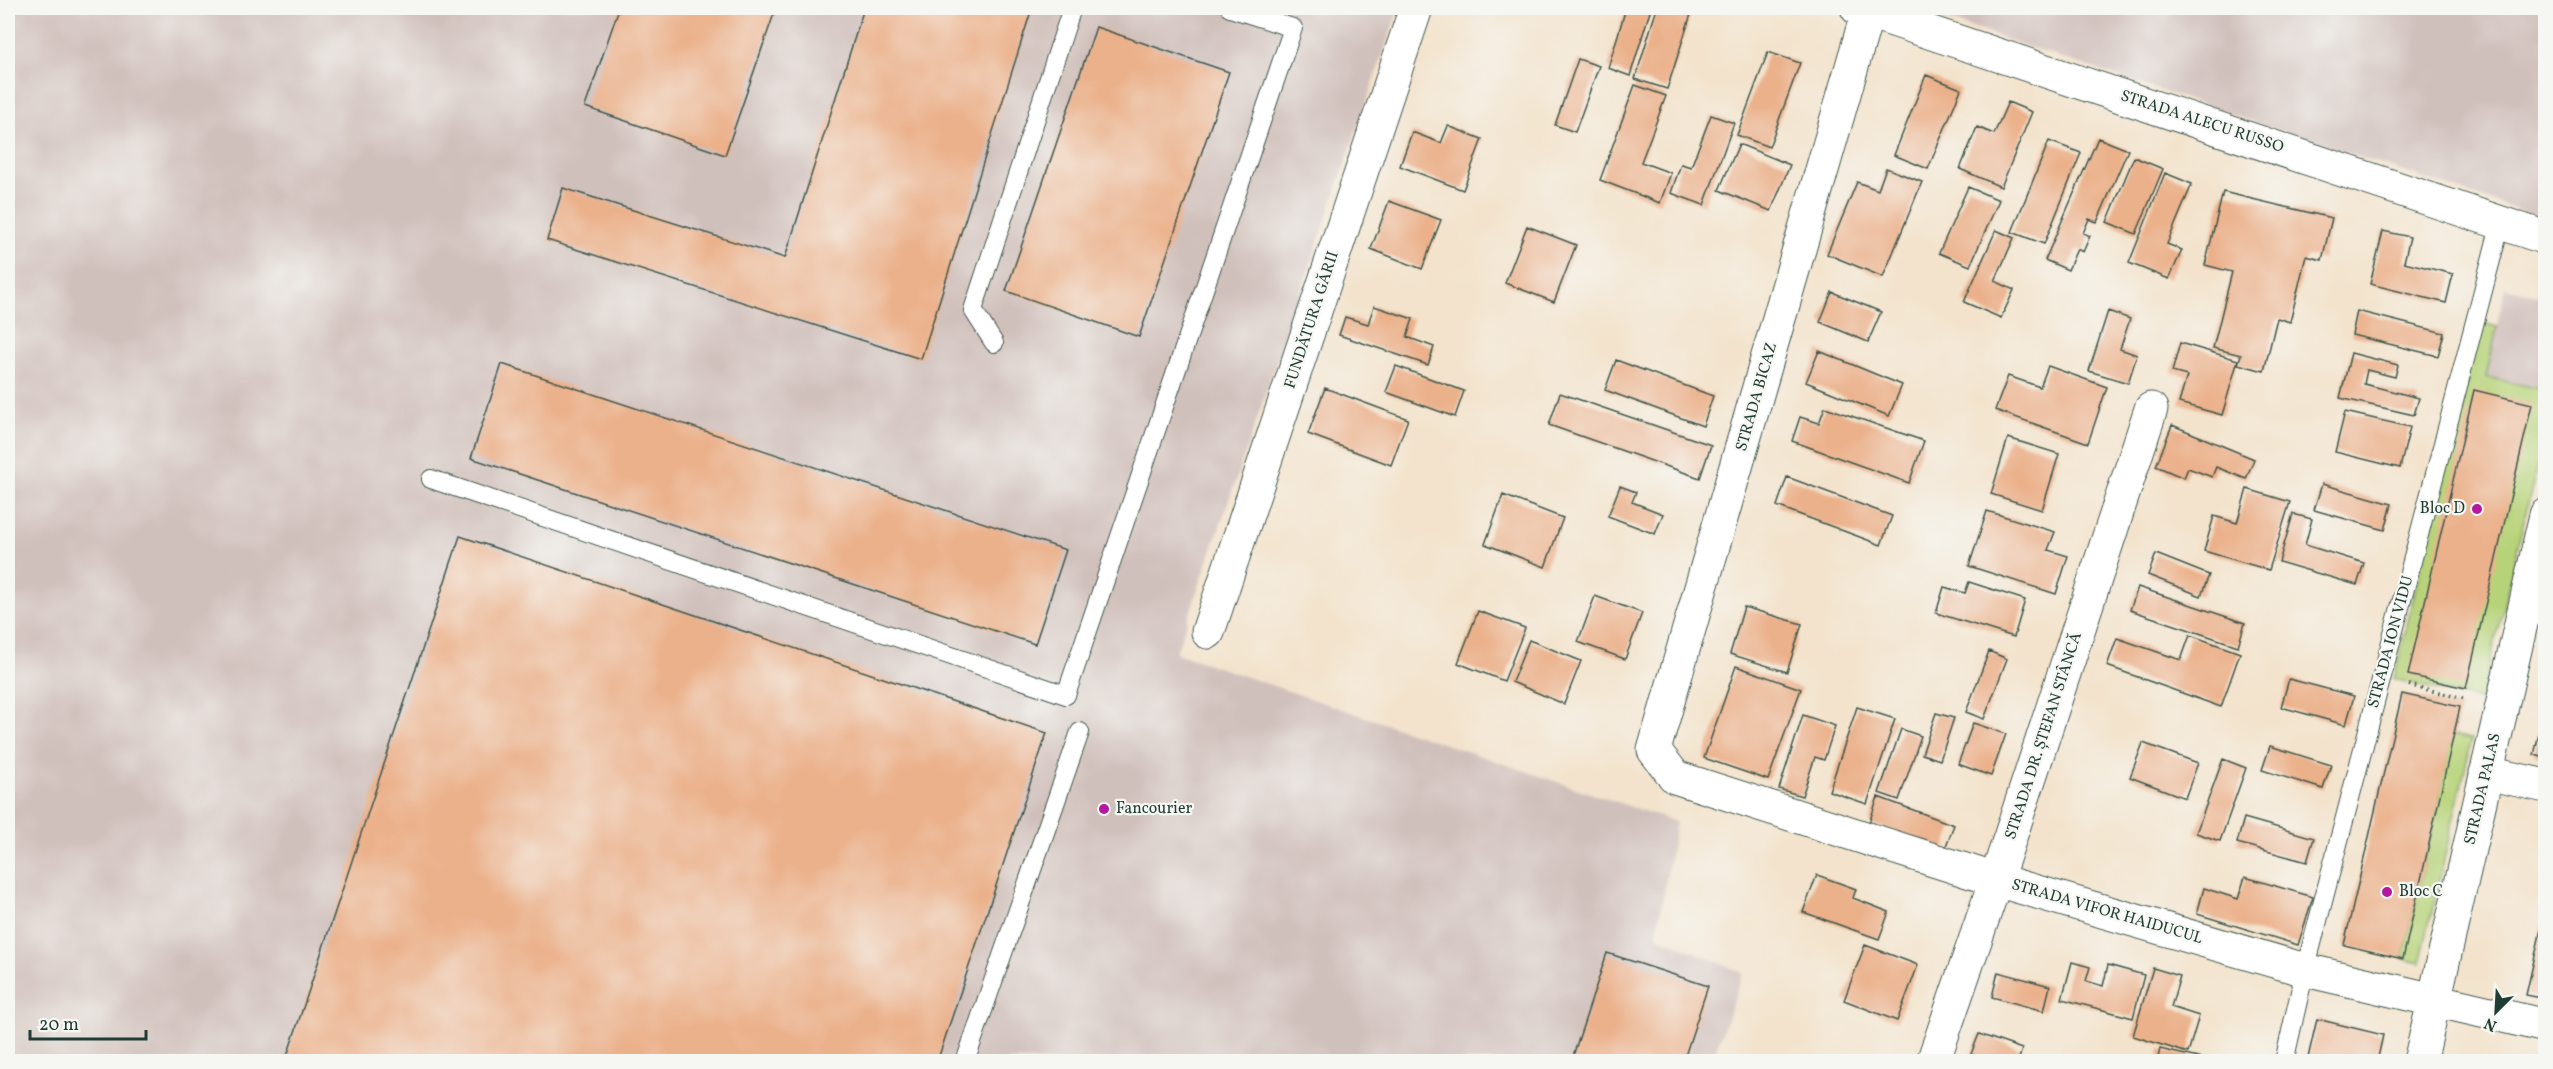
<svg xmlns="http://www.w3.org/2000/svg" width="2553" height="1069" viewBox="0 0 2553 1069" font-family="Vollkorn,serif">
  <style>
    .industrial { fill: #d0c0bb }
    .green { fill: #b7d379; stroke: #6b8856; stroke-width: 1.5 }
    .building { fill: #ebb18b }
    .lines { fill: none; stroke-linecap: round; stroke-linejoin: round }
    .service-casing { stroke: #3f564b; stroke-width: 20 }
    .minor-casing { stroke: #3f564b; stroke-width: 35 }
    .path { stroke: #3f564b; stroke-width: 4; stroke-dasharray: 1.5 4.5; stroke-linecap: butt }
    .service { stroke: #fff; stroke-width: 18 }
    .minor { stroke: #fff; stroke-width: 33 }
    .poi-dot { fill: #b5179e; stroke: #f6f6f2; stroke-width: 2 }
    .labels { text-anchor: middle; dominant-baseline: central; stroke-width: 4.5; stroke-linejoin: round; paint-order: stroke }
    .street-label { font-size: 16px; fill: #1f3d34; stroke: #f6f6f2 }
    .poi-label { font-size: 16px; fill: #1f3d34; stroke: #f6f6f2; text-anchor: start }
  </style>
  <rect width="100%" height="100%" fill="#f6f6f2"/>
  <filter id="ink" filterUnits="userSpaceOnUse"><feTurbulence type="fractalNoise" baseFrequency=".0167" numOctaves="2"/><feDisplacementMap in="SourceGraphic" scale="12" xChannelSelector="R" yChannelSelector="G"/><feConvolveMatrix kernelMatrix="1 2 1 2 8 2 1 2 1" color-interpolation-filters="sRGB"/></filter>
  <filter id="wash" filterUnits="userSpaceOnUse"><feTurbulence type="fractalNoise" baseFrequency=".008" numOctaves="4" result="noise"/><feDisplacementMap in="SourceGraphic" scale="24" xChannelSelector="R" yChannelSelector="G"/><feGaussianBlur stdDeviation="1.35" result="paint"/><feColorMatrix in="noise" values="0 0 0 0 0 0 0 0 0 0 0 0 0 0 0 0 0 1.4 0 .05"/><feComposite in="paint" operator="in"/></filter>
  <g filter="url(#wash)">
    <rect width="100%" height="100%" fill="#f3e3cc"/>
    <path class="industrial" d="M8 8H1399L1176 653 1676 822 1656 936 1743 973 1712 1061H8Z
      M1912 8H2545V219Z
      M2505 288 2545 297V349L2537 388 2486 377Z"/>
    <path class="green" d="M2479 322 2497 327 2486 377 2545 390 2546 429 2481 700 2394 679Z
      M2453 735 2472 739 2420 963 2403 959Z"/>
    <g id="blocks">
      <path class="building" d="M619 8H776L725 155 585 107Z
        M864 8H1032L921 359 547 240 563 188 785 258Z
        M1626 8H1651L1630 76 1608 68Z
        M1657 8H1693L1667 89 1635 79Z
        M1096 27 1229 72 1139 337 1006 291Z
        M1768 52 1800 63 1769 147 1737 135Z
        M1578 59 1599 66 1575 132 1555 125Z
        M1926 75 1961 89 1928 169 1894 155Z
        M1635 85 1666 96 1641 162 1671 173 1660 203 1600 180Z
        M2008 102 2032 112 2001 187 1960 169 1977 127 1994 134Z
        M1711 115 1734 123 1704 205 1671 193 1681 164 1691 167Z
        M1448 126 1482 139 1463 190 1400 166 1412 132 1441 143Z
        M2098 138 2128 150 2097 222 2089 219 2083 233 2090 236 2083 252 2077 249 2068 270 2045 260Z
        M2049 141 2081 153 2044 244 2012 232Z
        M1739 144 1790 165 1771 211 1719 190Z
        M2134 157 2163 169 2136 234 2107 222Z
        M1886 168 1922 182 1883 277 1827 254 1857 182 1878 190Z
        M2165 173 2192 184 2167 244 2182 250 2169 279 2129 263Z
        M1968 187 1999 200 1970 266 1939 253Z
        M2223 192 2332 218 2322 260 2306 256 2290 322 2277 318 2264 371 2238 364 2241 355 2213 348 2232 272 2205 265Z
        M1389 201 1441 220 1422 269 1371 249Z
        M1527 226 1576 245 1554 302 1505 283Z
        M1996 230 2014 238 1995 281 2014 290 2001 318 1964 302Z
        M2383 231 2410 237 2404 262 2453 274 2446 303 2370 284Z
        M1832 292 1881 312 1868 342 1820 322Z
        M1374 306 1413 319 1407 337 1434 347 1428 365 1339 335 1345 317 1368 324Z
        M2108 311 2130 319 2120 349 2137 355 2128 383 2089 371Z
        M2357 311 2444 333 2438 356 2352 335Z
        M2180 343 2238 360 2222 415 2179 403 2187 376 2172 372Z
        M1819 351 1902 385 1889 416 1806 382Z
        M2351 353 2398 365 2395 377 2367 370 2364 384 2419 398 2414 415 2340 398Z
        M1616 360 1713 396 1703 426 1605 390Z
        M502 364 1066 550 1035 644 471 458Z
        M1396 366 1464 391 1455 417 1386 392Z
        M2048 366 2107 387 2088 443 1995 410 2008 376 2040 387Z
        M1325 388 1408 419 1391 465 1308 434Z
        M2474 390 2532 404 2466 688 2408 675Z
        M1560 393 1711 445 1700 478 1549 425Z
        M1825 407 1924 441 1909 483 1792 441 1800 417 1819 423Z
        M2345 412 2410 427 2400 468 2335 452Z
        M2172 425 2254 459 2246 479 2216 467 2212 477 2188 468 2184 478 2156 466Z
        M2008 438 2059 454 2042 510 1991 494Z
        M1787 477 1892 516 1881 545 1777 506Z
        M2322 484 2392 504 2385 530 2314 510Z
        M1620 486 1636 492 1632 502 1663 514 1655 534 1608 516Z
        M2247 489 2290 502 2269 570 2204 551 2214 516 2237 523Z
        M1503 495 1563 518 1545 567 1485 544Z
        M1987 511 2055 532 2048 550 2068 556 2056 594 1969 566Z
        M2293 514 2312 519 2305 545 2364 563 2357 585 2279 562Z
        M460 536 1047 733 937 1062H285Z
        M2156 554 2209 575 2201 596 2148 575Z
        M1969 582 2025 600 2014 637 1936 613 1944 587 1965 593Z
        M2138 587 2245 623 2238 646 2130 610Z
        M1595 596 1642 613 1625 659 1578 642Z
        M1744 607 1802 624 1787 672 1730 654Z
        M1478 611 1525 628 1504 681 1458 663Z
        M2190 635 2240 653 2221 707 2107 666 2117 638 2181 660Z
        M1529 640 1581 661 1564 704 1512 682Z
        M1989 651 2007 659 1984 719 1966 712Z
        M1736 666 1801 689 1768 780 1704 758Z
        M2289 679 2354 696 2346 725 2281 707Z
        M2402 694 2460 707 2403 959 2344 945Z
        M1857 707 1895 719 1867 804 1829 791Z
        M2545 707H2546V758L2534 755Z
        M1936 713 1954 718 1940 760 1922 754Z
        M1803 715 1835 726 1824 760 1815 757 1802 796 1779 789Z
        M1973 723 2006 734 1991 776 1958 764Z
        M1901 729 1921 736 1899 800 1879 793Z
        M2143 743 2198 763 2185 798 2130 777Z
        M2270 746 2331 765 2323 789 2262 770Z
        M2223 759 2246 768 2220 841 2196 833Z
        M1878 797 1954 825 1944 851 1869 823Z
        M2244 818 2314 838 2307 862 2237 843Z
        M1817 875 1856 889 1853 898 1889 912 1879 939 1803 912Z
        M2245 877 2313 897 2298 945 2197 914 2204 888 2238 899Z
        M2545 912H2546V999L2526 995Z
        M1865 945 1918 965 1897 1021 1844 1000Z
        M1607 953 1708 986 1683 1062H1571Z
        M2072 962 2090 967 2086 981 2103 986 2108 965 2144 975 2133 1018 2062 999Z
        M2153 968 2180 976 2171 1007 2199 1016 2188 1053 2133 1036Z
        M1998 972 2050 986 2044 1011 1992 997Z
        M2317 1019 2383 1035 2377 1062H2307Z
        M1979 1034 2022 1049 2018 1062H1992L1971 1054Z
        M2160 1049 2211 1061V1062H2157Z"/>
    </g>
  </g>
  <g filter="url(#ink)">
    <use href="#blocks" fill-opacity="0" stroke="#3f564b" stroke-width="1.5"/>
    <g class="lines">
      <defs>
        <path id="service" d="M994 343 973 310 1072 8
          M431 479 1066 695 1293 28 1230 8
          M965 1062 1080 732
          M2284 1062 2305 970 2501 222"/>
        <path id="minor" d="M1857 8 2546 238
          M1868 11 1654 750 1675 777 1996 880 2305 970 2546 1026
          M1208 632 1416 8
          M2486 773 2546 786
          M1933 1062 1996 880 2151 409
          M2420 1062 2546 515"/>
      </defs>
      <use href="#service" class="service-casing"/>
      <use href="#minor" class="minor-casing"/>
      <path class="path" d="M2409 685 2466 699"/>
      <use href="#service" class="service"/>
      <use href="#minor" class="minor"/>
    </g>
  </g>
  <g class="poi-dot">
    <circle cx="2477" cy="509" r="6"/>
    <circle cx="1104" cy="809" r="6"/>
    <circle cx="2387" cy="892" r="6"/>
  </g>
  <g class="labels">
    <g class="street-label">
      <text transform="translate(2202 122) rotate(18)">STRADA ALECU RUSSO</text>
      <text transform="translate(1312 320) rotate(-72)">FUNDĂTURA GĂRII</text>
      <text transform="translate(1757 397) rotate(-74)">STRADA BICAZ</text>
      <text transform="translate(2391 642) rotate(-75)">STRADA ION VIDU</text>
      <text transform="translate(2044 736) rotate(-72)">STRADA DR. ȘTEFAN STÂNCĂ</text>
      <text transform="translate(2483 789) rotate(-77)">STRADA PALAS</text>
      <text transform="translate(2107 912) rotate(16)">STRADA VIFOR HAIDUCUL</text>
    </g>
    <g class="poi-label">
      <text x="2465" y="509" text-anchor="end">Bloc D</text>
      <text x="1116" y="809">Fancourier</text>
      <text x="2399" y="892">Bloc C</text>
    </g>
  </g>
  <rect width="2553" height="1069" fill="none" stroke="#f6f6f2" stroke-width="30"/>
  <g transform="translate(2496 1012) rotate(204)" stroke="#f6f6f2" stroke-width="4.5" paint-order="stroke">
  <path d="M0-4.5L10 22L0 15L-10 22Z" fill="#1f3d34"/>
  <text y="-9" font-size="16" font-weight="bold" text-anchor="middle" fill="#1f3d34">N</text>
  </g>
  <path d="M30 1030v9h116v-9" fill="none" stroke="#1f3d34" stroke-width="3"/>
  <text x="39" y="1030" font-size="18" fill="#1f3d34" stroke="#f6f6f2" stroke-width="4.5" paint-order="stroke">20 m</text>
</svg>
